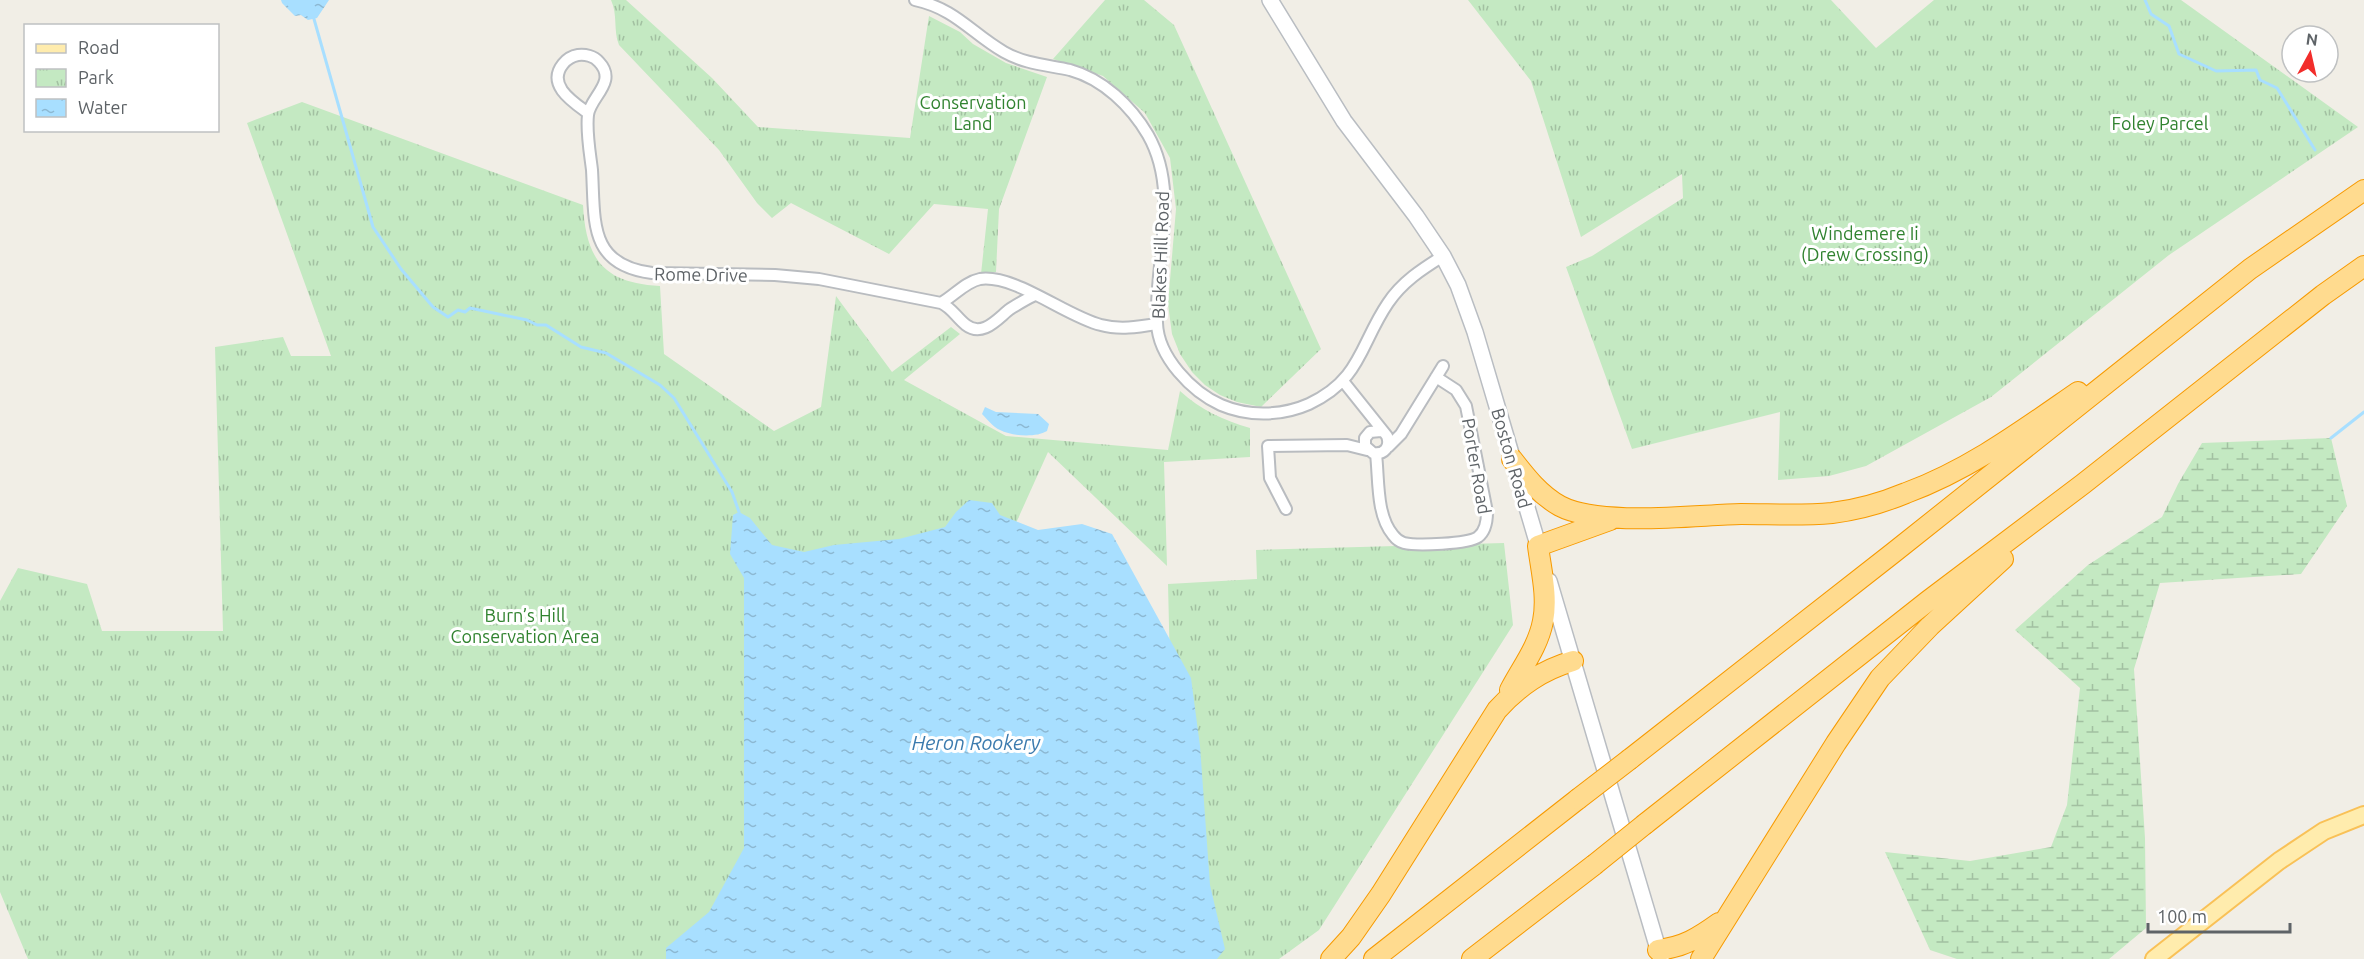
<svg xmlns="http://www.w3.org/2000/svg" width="2364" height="959" viewBox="0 0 2364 959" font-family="Ubuntu,sans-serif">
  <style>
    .wetland { fill: url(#wetland-marsh) }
    .park { fill: url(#park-tufts) }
    .water { fill: url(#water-ripples) }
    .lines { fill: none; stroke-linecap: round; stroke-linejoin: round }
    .stream { stroke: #a8dfff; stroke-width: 3 }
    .minor-casing { stroke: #b9bcc0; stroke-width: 14 }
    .secondary-casing { stroke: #b9bdc2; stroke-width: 18 }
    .primary-casing { stroke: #f9c157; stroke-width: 20 }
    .motorway-casing { stroke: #f79a00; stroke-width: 22 }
    .minor { stroke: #fff; stroke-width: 10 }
    .secondary { stroke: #fff; stroke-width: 15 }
    .primary { stroke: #ffecad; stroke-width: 16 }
    .motorway { stroke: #ffdb8f; stroke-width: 20 }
    .motorway-bridge-casing { stroke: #f79a00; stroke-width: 22; stroke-linecap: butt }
    .motorway-bridge { stroke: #ffdb8f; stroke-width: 20 }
    .labels { text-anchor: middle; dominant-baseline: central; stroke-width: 6; stroke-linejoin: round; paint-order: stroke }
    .park-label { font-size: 18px; fill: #318330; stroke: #fff }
    .street-label { font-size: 18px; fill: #5e6367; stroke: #fff }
    .water-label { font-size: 20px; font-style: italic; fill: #3c7bae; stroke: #fff }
  </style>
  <defs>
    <pattern id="wetland-marsh" width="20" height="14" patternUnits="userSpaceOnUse" patternTransform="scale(1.5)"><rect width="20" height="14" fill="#c4e9c2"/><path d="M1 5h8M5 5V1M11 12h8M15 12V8" fill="none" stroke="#a2c0a1"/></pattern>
    <pattern id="park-tufts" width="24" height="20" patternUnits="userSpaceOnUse" patternTransform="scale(1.5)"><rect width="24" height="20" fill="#c4e9c2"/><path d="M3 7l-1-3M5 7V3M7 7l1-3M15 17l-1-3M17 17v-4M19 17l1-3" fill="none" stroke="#a2c0a1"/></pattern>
    <pattern id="water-ripples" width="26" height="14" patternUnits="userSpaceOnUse" patternTransform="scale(1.5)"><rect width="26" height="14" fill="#a8dfff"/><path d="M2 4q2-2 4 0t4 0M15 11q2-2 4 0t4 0" fill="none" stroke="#8cb8d2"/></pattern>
  </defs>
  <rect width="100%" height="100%" fill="#f1eee6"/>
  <path class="wetland" d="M2331 438 2347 506 2301 574 2160 583 2134 669 2145 838 2146 928 2109 959H1957L1930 950 1885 852 1970 861 2051 847 2067 805 2080 688 2015 630 2088 565 2162 517 2178 484 2202 443Z"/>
  <path class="park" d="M611 0H626L712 78 758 127 910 138 929 16 960 32 973 44 1006 63 1047 77 999 209 996 272 981 274 988 209 934 204 889 254 791 203 772 218 757 203 719 150 619 45C613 30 618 15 611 0Z
    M1105 0H1144L1174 25 1321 349 1261 407 1237 402 1220 395 1205 385 1192 372 1180 354 1172 334 1168 304 1176 209 1170 158 1145 113 1103 76 1053 59Z
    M1468 0H1831L1876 48 1934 0H2181L2358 127 2169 255 1991 397 1866 466 1829 476 1778 480 1780 412 1632 449 1566 267 1592 256 1683 198 1682 174 1581 237 1531 81Z
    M302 102 583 205C586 260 604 283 660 286L664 354 774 431 821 407 836 296 892 372 951 327 960 334 904 380 1006 436 1168 450 1180 391C1201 410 1223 420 1250 428V457L1164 462 1167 566 1048 452 934 705 928 959H28L0 892V601L18 568 87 584 102 631H223L215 347 283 337 291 356H331L247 123Z
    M1504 543 1513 625 1319 930 1279 959H1177L1168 584 1257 579 1256 550Z"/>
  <path class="water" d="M281 0H329L317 18 308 20 301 15 295 16 282 3Z
    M985 407 996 412 1038 414 1049 424 1047 431C1035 438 1012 436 1000 430 993 427 987 419 982 414Z
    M969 500 992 503 1000 515 1038 530 1082 524 1112 534 1191 678 1200 746 1210 885 1225 949 1217 959H666V948L709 912 744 848V578L730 554 733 515 739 512 750 518 772 545 804 552 834 545 899 539 945 527 956 512Z"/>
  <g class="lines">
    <path class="stream" d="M2145 0 2151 14 2169 26 2179 54 2216 71 2256 70 2260 80 2277 88 2315 150
      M314 19 373 227 401 269 433 307 448 317 458 310 465 312 470 308 527 320 537 325H546L581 347 606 353 660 385 674 398 732 492 739 512
      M2331 438 2364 412"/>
    <defs>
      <path id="minor" d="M915 0C956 9 971 33 1004 52 1025 64 1047 65 1070 70 1103 79 1131 106 1148 135 1181 193 1154 261 1157 323 1158 357 1192 392 1221 405 1249 417 1282 416 1309 404 1361 380 1360 344 1388 303 1402 282 1422 269 1443 256
        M588 113C573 102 546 85 563 64 567 59 572 56 578 55 585 54 594 56 599 62 618 82 590 97 588 115 586 132 590 153 592 170 595 221 588 265 652 273L775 275 819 279 941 303C952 308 956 317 966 325 983 338 998 318 1010 309 1018 304 1026 299 1035 295
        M941 303C954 296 965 282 980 279 1015 274 1067 317 1101 325 1119 330 1138 327 1157 324
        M1343 381 1387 436C1391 447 1384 455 1373 453L1365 446V438L1370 432 1381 431
        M1388 447 1401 434 1443 366
        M1376 454C1379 479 1376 515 1393 535 1396 539 1400 542 1404 543 1417 546 1468 544 1478 537 1486 531 1487 521 1487 512L1466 406 1456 390 1436 377
        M1286 509 1270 478 1268 446 1347 445 1367 450"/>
      <path id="secondary" d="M1270 0 1344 121 1416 216 1443 256 1458 285 1475 332 1541 555
        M1549 581 1661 959"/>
      <path id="primary" d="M2154 959 2279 861 2324 831 2364 815"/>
      <path id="motorway" d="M1512 459C1526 477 1540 495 1560 506 1600 527 1695 515 1741 514 1771 514 1801 516 1832 513 1857 510 1882 503 1906 493 1969 470 2023 430 2078 392
        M1510 690C1522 667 1538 647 1543 621 1548 597 1541 570 1538 546L1610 520
        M1630 759 1893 553 2250 269 2364 190
        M1645 824 1928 601 2083 484 2323 295 2364 266
        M1658 950C1684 947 1698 938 1719 923
        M1331 959 1351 937 1381 894 1497 710C1519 686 1542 670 1573 661
        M1374 959 1578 799
        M1472 959 1594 865
        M1701 959 1836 743 1880 678 1930 626 2003 559"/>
    </defs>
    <use href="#minor" class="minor-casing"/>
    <use href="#secondary" class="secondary-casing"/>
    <use href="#primary" class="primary-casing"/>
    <use href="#motorway" class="motorway-casing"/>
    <use href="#minor" class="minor"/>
    <use href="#secondary" class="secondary"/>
    <use href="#primary" class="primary"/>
    <use href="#motorway" class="motorway"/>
    <defs>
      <path id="motorway-bridge" d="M1578 799 1630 759
        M1594 865 1645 824"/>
    </defs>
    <use href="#motorway-bridge" class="motorway-bridge-casing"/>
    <use href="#motorway-bridge" class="motorway-bridge"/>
  </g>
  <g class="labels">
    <g class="park-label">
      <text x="973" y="102">Conservation<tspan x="973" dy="21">Land</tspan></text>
      <text x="2160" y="123">Foley Parcel</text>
      <text x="1865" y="233">Windemere Ii<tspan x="1865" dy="21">(Drew Crossing)</tspan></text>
      <text x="525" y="615">Burn’s Hill<tspan x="525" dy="21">Conservation Area</tspan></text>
    </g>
    <g class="street-label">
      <text transform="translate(1160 255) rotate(-88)">Blakes Hill Road</text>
      <text transform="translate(701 274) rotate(1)">Rome Drive</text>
      <text transform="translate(1512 458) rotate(74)">Boston Road</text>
      <text transform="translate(1477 466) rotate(80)">Porter Road</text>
    </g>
    <g class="water-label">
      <text x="976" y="742">Heron Rookery</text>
    </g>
  </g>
  <rect x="24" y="24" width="195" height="108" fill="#ffffff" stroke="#bfc1c2" stroke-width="1.5"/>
  <rect x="36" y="44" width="30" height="9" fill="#ffecad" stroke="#bfc1c2" stroke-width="1.5"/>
  <text x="78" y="54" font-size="18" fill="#5e6367">Road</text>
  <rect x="36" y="69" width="30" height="18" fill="url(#park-tufts)" stroke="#bfc1c2" stroke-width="1.5"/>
  <text x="78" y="84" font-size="18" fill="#5e6367">Park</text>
  <rect x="36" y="99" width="30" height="18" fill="url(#water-ripples)" stroke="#bfc1c2" stroke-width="1.5"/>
  <text x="78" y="114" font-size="18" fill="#5e6367">Water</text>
  <g transform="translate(2310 54) rotate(8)"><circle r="28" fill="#ffffff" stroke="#bfc1c2" stroke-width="1.5"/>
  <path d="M0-4.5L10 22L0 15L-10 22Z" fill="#f22d2b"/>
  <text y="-9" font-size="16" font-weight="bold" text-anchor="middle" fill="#5e6367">N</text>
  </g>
  <path d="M2148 923v9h142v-9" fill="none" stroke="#5e6367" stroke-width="3"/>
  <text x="2157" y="923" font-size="18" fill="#5e6367" stroke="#ffffff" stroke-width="4.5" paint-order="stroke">100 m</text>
</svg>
